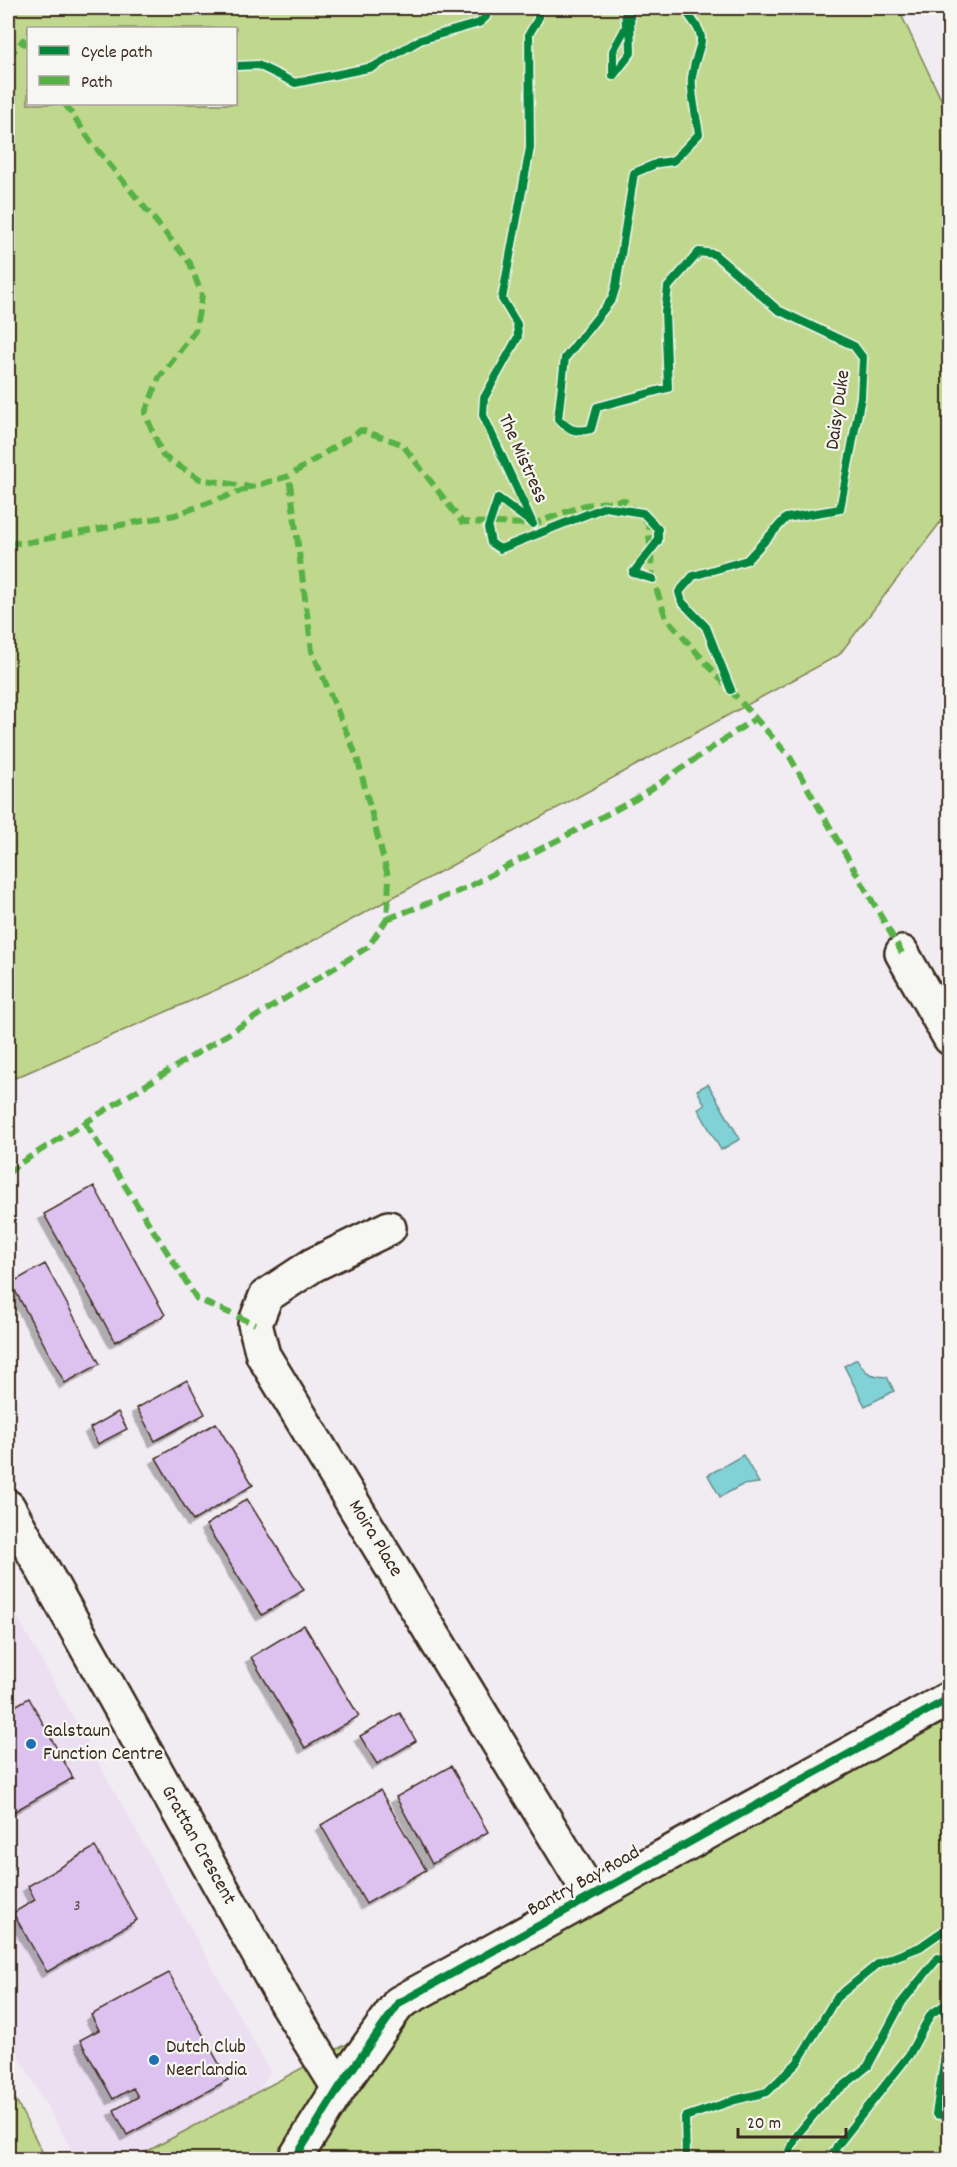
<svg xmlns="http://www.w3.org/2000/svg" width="957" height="2167" viewBox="0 0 957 2167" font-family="Dekko,sans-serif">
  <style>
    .built { fill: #ebdff1 }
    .green { fill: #c0d88e; stroke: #7e8156; stroke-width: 1.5; fill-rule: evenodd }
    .water { fill: #80d2d7; stroke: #648f8d; stroke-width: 1.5 }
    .building { fill: #ddc2f0; stroke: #3b2a1e; stroke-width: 1.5; filter: url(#shadow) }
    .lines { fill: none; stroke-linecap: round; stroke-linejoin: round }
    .street-casing { stroke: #3b2a1e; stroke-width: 38 }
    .street { stroke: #f6f6f2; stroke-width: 33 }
    .quiet { stroke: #57b245; stroke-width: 6; stroke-dasharray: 12 6; stroke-linecap: butt }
    .cycleway-casing { stroke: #f6f6f2; stroke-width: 11 }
    .cycleway { stroke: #00873e; stroke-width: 8 }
    .poi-dot { fill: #1f6fb2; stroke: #f6f6f2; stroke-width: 2 }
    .labels { text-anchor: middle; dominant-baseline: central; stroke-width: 4.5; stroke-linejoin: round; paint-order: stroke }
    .number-label { font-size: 16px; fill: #645052 }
    .street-label { font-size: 20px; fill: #3b2a1e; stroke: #f6f6f2 }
    .poi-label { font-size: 20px; fill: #3b2a1e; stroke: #f6f6f2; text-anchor: start }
  </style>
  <defs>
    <filter id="shadow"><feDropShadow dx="-5.5" dy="5.5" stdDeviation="0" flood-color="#0004"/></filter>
  </defs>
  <rect width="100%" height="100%" fill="#f1ecf2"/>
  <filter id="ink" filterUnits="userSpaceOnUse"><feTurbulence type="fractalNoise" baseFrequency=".0167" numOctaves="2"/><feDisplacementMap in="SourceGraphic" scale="12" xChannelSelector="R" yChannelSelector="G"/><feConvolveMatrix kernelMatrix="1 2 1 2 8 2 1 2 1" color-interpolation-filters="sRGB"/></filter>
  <g filter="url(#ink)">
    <path class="built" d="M8 1600 270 2071 218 2159H77L8 2037Z"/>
    <path class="green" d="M8 8H898L949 116V511L839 655 250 975 8 1081ZM28 28H236V104H28Z
      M949 1720V2159H133Z
      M8 2085 46 2159H8Z"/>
    <path class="water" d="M708 1084 740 1139 721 1150 698 1109 705 1105 697 1090Z
      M857 1359C865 1374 871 1376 887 1377L894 1391 865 1406 844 1366Z
      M743 1455 759 1483 742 1485 720 1497 708 1475Z"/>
    <path class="building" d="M94 1186 165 1315 115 1342 44 1214Z
      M45 1264 100 1364 65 1383 11 1283Z
      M187 1380 205 1414 155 1441 137 1408Z
      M118 1412 127 1429 98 1444 90 1428Z
      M216 1423 253 1485 193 1521 156 1458Z
      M247 1499 304 1590 262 1615 206 1525Z
      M304 1625 359 1716 305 1748 251 1657Z
      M29 1698 73 1778 8 1815V1710Z
      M400 1713 416 1741 377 1764 360 1736Z
      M451 1766 488 1832 432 1864 396 1797Z
      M380 1790 426 1870 366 1904 321 1825Z
      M95 1847 137 1920 47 1972 13 1913 35 1900 28 1886Z
      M169 1973 228 2080 127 2135 114 2110 138 2097 133 2088 113 2099 80 2040 99 2030 91 2015Z"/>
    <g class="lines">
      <defs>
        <g id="street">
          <path d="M902 953 950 1038"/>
          <path id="s1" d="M389 1228 313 1265 266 1296 255 1324 263 1355 592 1897"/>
          <path id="s2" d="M8 1507 286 2003 339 2088"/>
          <path d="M294 2160 339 2088 399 2003 950 1698"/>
        </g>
      </defs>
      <use href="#street" class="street-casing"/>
      <use href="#street" class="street"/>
      <path class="quiet" d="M8 58 23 40 28 48
        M65 104 92 143 190 263 202 296 195 331 159 378 145 413 163 456 200 479 251 487 289 476 361 430 402 444 462 522 533 524 585 505 624 500 648 523 653 579 666 618 790 757 902 953
        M8 543H24L175 515 249 488
        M387 919 462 890 636 799 756 718
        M85 1123 197 1299 255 1324
        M8 1174 17 1165 368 947 387 919 389 880 357 757 312 651 289 476"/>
      <defs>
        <path id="cycleway" d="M538 8V19L529 34 530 148 502 299 517 324 518 337 484 398 483 415 533 524 498 498 488 528 491 543 500 549 605 507 643 513 658 529V541L633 573 653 579
          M625 8 626 27 613 51V76L631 53 630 8
          M683 8C713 44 698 37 692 77 690 93 697 118 699 134L673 161 658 163 634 173 616 286 612 299 565 358 558 419C570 430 574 433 591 429L597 407 668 388 665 312 668 287 699 252 714 254 778 310 854 346 863 358 861 397 840 509 786 518 747 560 693 576 679 592 682 602 706 627 731 690
          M236 66 258 65 295 83 373 67 420 40 479 23 486 17 488 8
          M294 2160 339 2088 399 2003 950 1698
          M686 2160 685 2117 735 2100 767 2092 797 2063 836 1998 879 1963 920 1947 950 1926
          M786 2160 797 2135 826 2100 868 2066 902 2002 938 1958 950 1961
          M830 2160 837 2146 909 2055 931 2014 943 2006 949 2029 936 2114 950 2117"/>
      </defs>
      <use href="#cycleway" class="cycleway-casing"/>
      <use href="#cycleway" class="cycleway"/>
    </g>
  </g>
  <g class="poi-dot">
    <circle cx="31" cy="1744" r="6"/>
    <circle cx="154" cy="2060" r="6"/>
  </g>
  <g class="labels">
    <g class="number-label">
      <text x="77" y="1906">3</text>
    </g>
    <g class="street-label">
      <text transform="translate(839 410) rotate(-82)">Daisy Duke</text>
      <text transform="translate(522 459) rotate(66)">The Mistress</text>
      <text stroke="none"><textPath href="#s1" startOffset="418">Moira Place</textPath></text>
      <text stroke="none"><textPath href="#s2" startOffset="388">Grattan Crescent</textPath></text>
      <text transform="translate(584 1882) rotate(-29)">Bantry Bay Road</text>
    </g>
    <g class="poi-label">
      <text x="43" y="1732">Galstaun<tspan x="43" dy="23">Function Centre</tspan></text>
      <text x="166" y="2048">Dutch Club<tspan x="166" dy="23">Neerlandia</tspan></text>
    </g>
  </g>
  <rect width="957" height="2167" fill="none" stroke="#f6f6f2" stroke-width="30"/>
  <rect x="15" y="15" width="927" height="2137" fill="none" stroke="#3b2a1e" stroke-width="2" filter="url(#ink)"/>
  <rect x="27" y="27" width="210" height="78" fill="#f6f6f2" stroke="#aba49d" stroke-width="1.5"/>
  <rect x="39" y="46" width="30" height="9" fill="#00873e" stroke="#aba49d" stroke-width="1.5"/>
  <text x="81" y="57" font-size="18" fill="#3b2a1e">Cycle path</text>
  <rect x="39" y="76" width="30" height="9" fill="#57b245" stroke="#aba49d" stroke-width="1.5"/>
  <text x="81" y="87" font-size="18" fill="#3b2a1e">Path</text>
  <path d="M738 2128v9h108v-9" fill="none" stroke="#3b2a1e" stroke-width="3"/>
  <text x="747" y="2128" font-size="18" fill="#3b2a1e" stroke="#f6f6f2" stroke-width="4.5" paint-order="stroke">20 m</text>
</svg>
